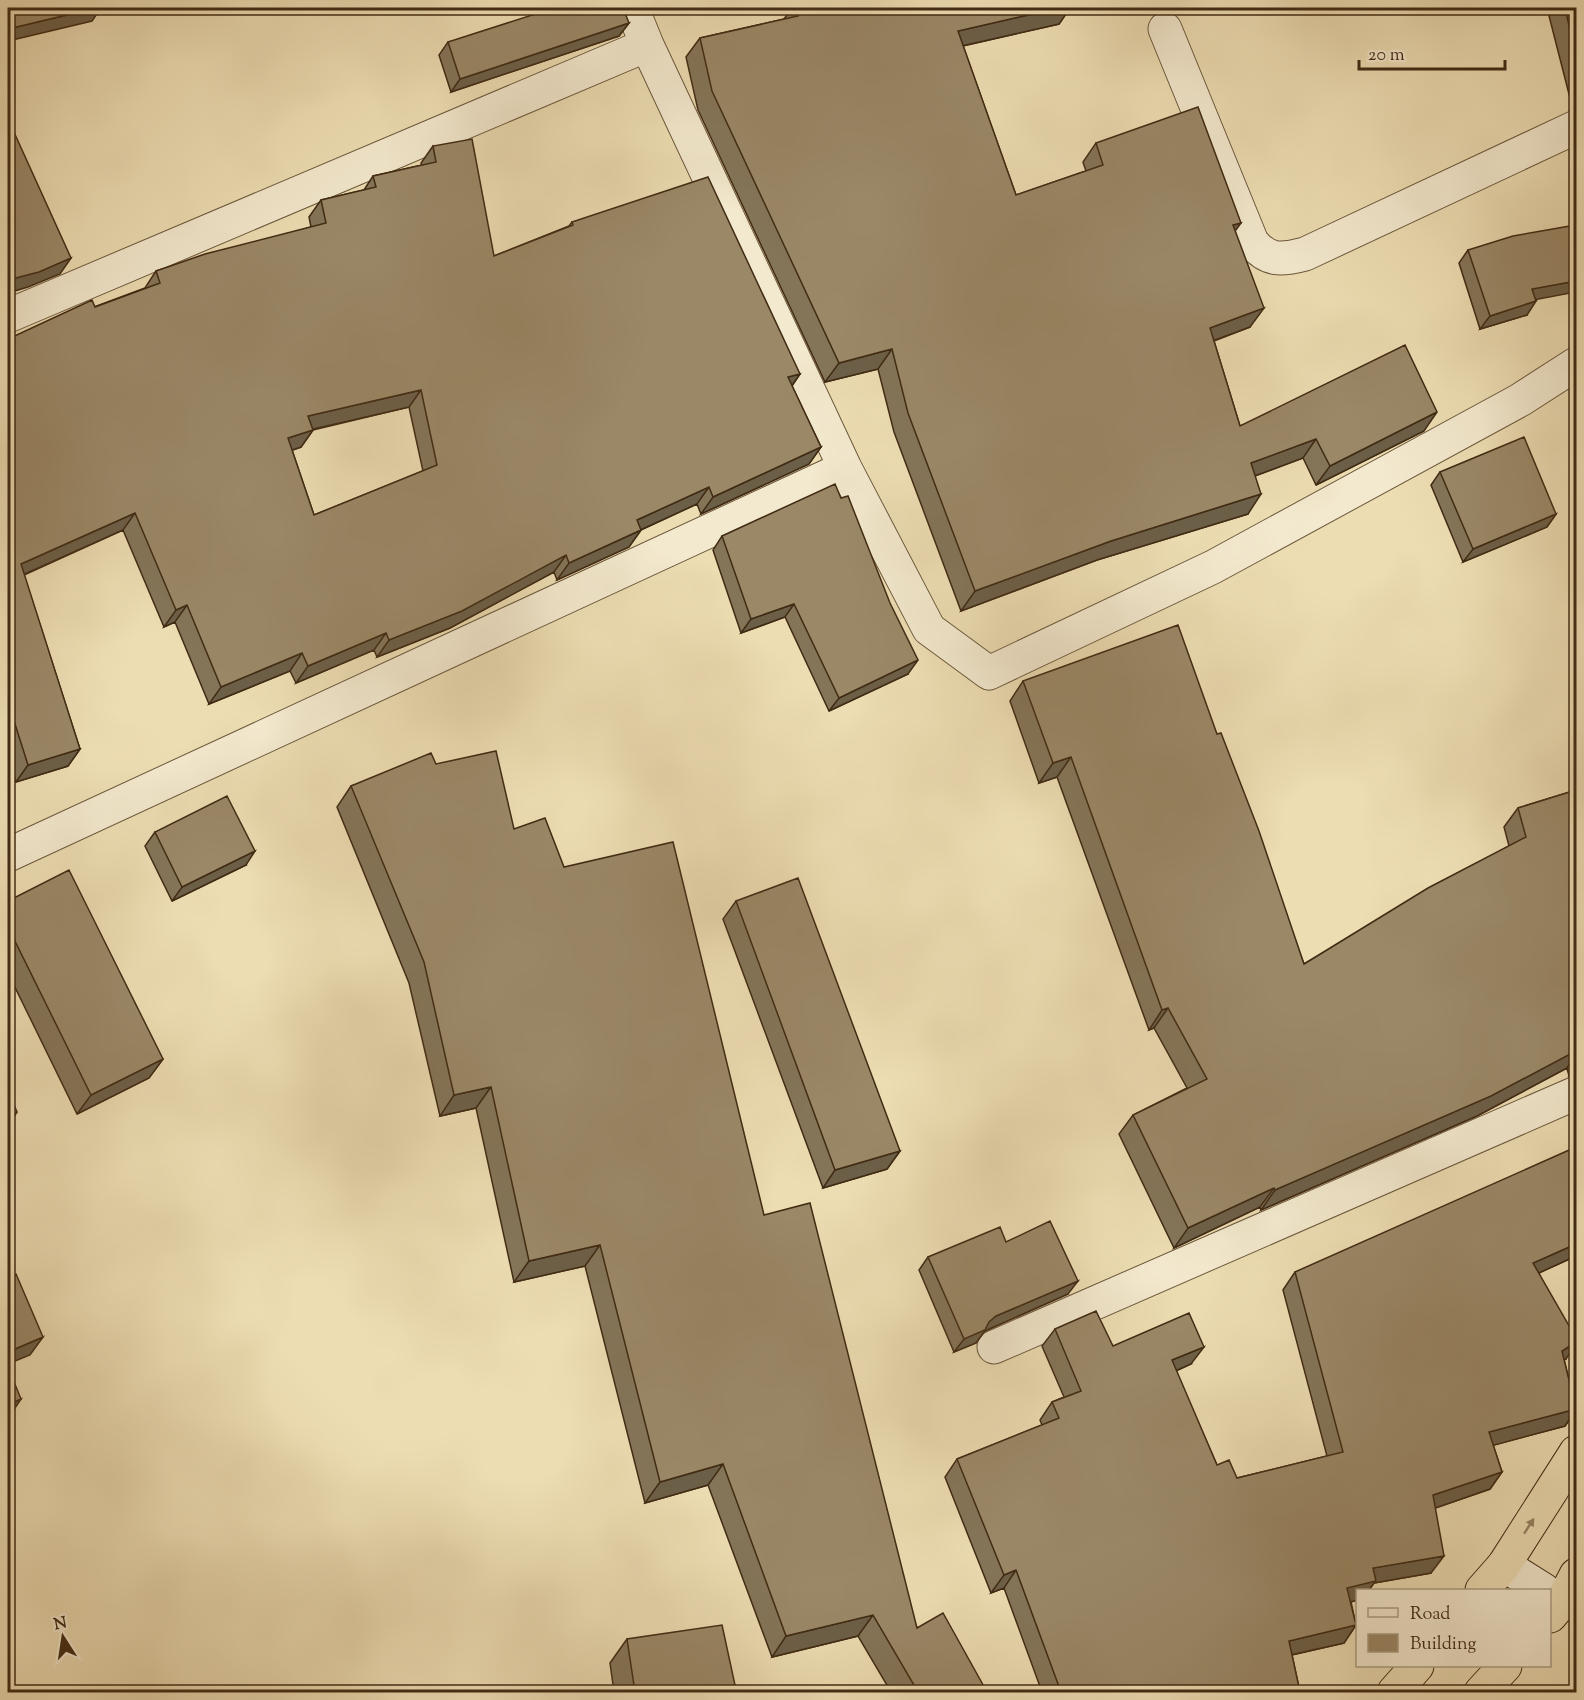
<svg xmlns="http://www.w3.org/2000/svg" width="1584" height="1700" viewBox="0 0 1584 1700" font-family="'Sorts Mill Goudy',serif">
  <style>
    .lines { fill: none; stroke-linecap: round; stroke-linejoin: round }
    .street-casing { stroke: #6c583c; stroke-width: 35 }
    .secondary-casing { stroke: #412b14; stroke-width: 35 }
    .highway-casing { stroke: #412b14; stroke-width: 35 }
    .street { stroke: #f3e9ce; stroke-width: 33 }
    .secondary { stroke: #f3e9ce; stroke-width: 33 }
    .highway { stroke: #edddb3; stroke-width: 33 }
    .wall { fill: #847559; stroke: #412b14; stroke-width: 1.5; fill-rule: evenodd }
    .shaded-wall { fill: #6c5f48; stroke: #412b14; stroke-width: 1.5 }
    .building { fill: #9a8867; stroke: #412b14; stroke-width: 1.5; fill-rule: evenodd }
    .oneway { fill: #978464 }
  </style>
  <rect width="100%" height="100%" fill="#edddb3"/>
  <filter id="stains"><feTurbulence type="fractalNoise" baseFrequency=".00333" numOctaves="4"/><feColorMatrix values="0 0 0 0 .2 0 0 0 0 .09 0 0 0 0 .02 0 0 0 .5 -.17"/></filter>
  <radialGradient id="worn" r=".72"><stop offset=".6" stop-color="#630" stop-opacity="0"/><stop offset="1" stop-color="#630" stop-opacity=".3"/></radialGradient>
  <g class="lines">
    <defs>
      <path id="street" d="M632 8 647 45 845 468 929 629 989 673 1213 567 1520 400 1576 364
        M1165 29 1252 242C1268 262 1282 260 1305 254L1576 127
        M8 316 647 45
        M8 855 845 468
        M994 1347 1576 1093"/>
      <path id="secondary" d="M1504 1565 1544 1590"/>
      <path id="highway" d="M1482 1590 1504 1565 1576 1452
        M1550 1616 1562 1602 1576 1575
        M1394 1692 1417 1666
        M1481 1692 1505 1666"/>
    </defs>
    <use href="#street" class="street-casing"/>
    <use href="#secondary" class="secondary-casing"/>
    <use href="#highway" class="highway-casing"/>
    <use href="#street" class="street"/>
    <use href="#secondary" class="secondary"/>
    <use href="#highway" class="highway"/>
  </g>
  <path class="wall" d="M792 8H1070L1059 24 963 46 1016 195 1086 171 1083 162 1096 143 1235 230 1250 327 1214 341 1240 426 1424 431 1316 485 1303 458 1255 476 1248 514 1097 560 961 611 894 432 878 369 825 382 698 110 686 57 700 38 784 19Z
    M1547 8H1576V101L1571 102Z
    M629 23 619 36 451 92 439 55 448 42Z
    M433 146 494 256 569 226 572 222 800 374 792 386 821 447 809 464 701 514 697 504 641 530 629 547 557 580 554 572 450 628 377 657 374 650 296 683 290 671 209 704 175 622 164 627 123 530 24 575 80 749 68 766 16 782 8 757V339L145 288 156 271 311 227 309 217 321 200 364 190 373 176 422 165 421 163ZM409 407 423 471 314 515 292 450 301 447 313 430Z
    M1468 250 1527 315 1480 329 1459 263Z
    M1440 472 1556 514 1547 527 1463 562 1431 485Z
    M722 536 908 674 829 711 785 617 741 633 713 550Z
    M1023 681 1217 734 1304 964 1509 846 1504 827 1518 808 1576 790V1076H1569L1567 1068 1477 1116 1261 1210 1260 1207 1174 1248 1119 1134 1133 1115 1187 1088 1154 1028 1149 1030 1057 777 1039 783 1010 701Z
    M436 764 514 829 564 867 764 1215 917 1628 987 1692H891L858 1636 772 1657 708 1485 645 1503 585 1266 514 1282 476 1108 440 1116 409 983 337 807 351 786Z
    M155 832 246 865 172 901 145 846Z
    M8 901 163 1059 149 1078 77 1114 8 973Z
    M736 901 900 1151 887 1169 823 1188 723 919Z
    M1006 1242 1068 1294 987 1330 984 1332 976 1343 954 1352 919 1270 928 1257Z
    M1576 1256 1539 1273 1566 1359 1564 1360 1576 1407V1410L1565 1426 1493 1445 1502 1472 1490 1489 1435 1508 1431 1573 1374 1583 1369 1590H1358V1600L1351 1602 1356 1625 1344 1643 1292 1655 1300 1692H1042L1004 1588 991 1593 945 1477 957 1459 1042 1425 1040 1420 1052 1402 1064 1397 1042 1346 1055 1329 1113 1346 1191 1364 1176 1371 1217 1465 1237 1478 1327 1456 1283 1290 1295 1272Z
    M627 1639 735 1685 730 1692H614L610 1663Z"/>
  <path class="shaded-wall" d="M96 8H101L92 21 8 41V29Z
    M1059 8H1070L1059 24 944 50 958 31Z
    M629 23 619 36 451 92 460 79Z
    M1576 94V101L1571 102Z
    M1241 223 1227 242 1233 225Z
    M71 258 60 274 28 287 8 293V280Z
    M1576 281V292L1523 302 1532 289Z
    M1536 301 1527 315 1480 329 1490 316Z
    M1264 308 1250 327 1196 347 1210 328Z
    M892 349 878 369 825 382 839 363Z
    M800 374 788 391V377Z
    M421 390 409 407 296 433 308 416Z
    M1437 412 1424 431 1316 485 1330 466Z
    M313 430 301 447 276 456 288 438Z
    M1316 439 1303 458 1238 482 1251 463Z
    M821 447 809 464 701 514 713 497Z
    M709 487 697 504 625 537 637 520Z
    M1261 494 1248 514 1097 560 961 611 975 591 1111 541Z
    M135 513 123 530 9 581 21 564Z
    M1556 514 1547 527 1463 562 1473 549Z
    M641 530 629 547 557 580 569 563Z
    M566 555 554 572 450 628 377 657 389 640Z
    M794 604 785 617 741 633 751 619Z
    M187 605 175 622 164 627 176 610Z
    M386 633 374 650 296 683 308 666Z
    M302 653 290 671 209 704 221 687Z
    M918 660 908 674 829 711 839 698Z
    M80 749 68 766 16 782 28 765Z
    M1071 757 1057 777 1039 783 1053 763Z
    M255 851 246 865 172 901 182 887Z
    M1168 1008 1154 1028 1149 1030 1162 1010Z
    M1576 1051V1054L1567 1068 1477 1116 1261 1210 1275 1190Z
    M163 1059 149 1078 77 1114 91 1095Z
    M1576 1066V1076H1569Z
    M491 1087 476 1108 440 1116 454 1095Z
    M17 1112 8 1126V1117Z
    M900 1151 887 1169 823 1188 835 1170Z
    M1274 1188 1260 1207 1174 1248 1188 1228Z
    M1576 1244V1256L1521 1281 1533 1263Z
    M600 1245 585 1266 514 1282 529 1261Z
    M1078 1281 1068 1294 987 1330 984 1332 976 1343 954 1352 964 1339 996 1316Z
    M43 1337 30 1355 8 1364V1352Z
    M1576 1342V1344L1566 1359 1550 1368 1562 1351Z
    M1204 1347 1191 1364 1159 1378 1172 1360Z
    M21 1399 9 1417H8V1405Z
    M1576 1409 1565 1426 1476 1450 1489 1432Z
    M723 1464 708 1485 645 1503 660 1482Z
    M1502 1472 1490 1489 1421 1513 1433 1495Z
    M1444 1556 1431 1573 1374 1583 1369 1590H1358V1600L1335 1606 1347 1588 1373 1568Z
    M1016 1570 1004 1588 991 1593 1004 1575Z
    M873 1615 858 1636 772 1657 786 1636Z
    M1356 1625 1344 1643 1277 1658 1289 1641Z
    M735 1685 730 1692H683Z"/>
  <path class="building" d="M8 8H96L8 29Z
    M554 8H623L629 23 460 79 448 42Z
    M794 8H1059L958 31 1016 195 1103 165 1096 143 1198 107 1241 223 1233 225 1264 308 1210 328 1240 426 1405 345 1437 412 1330 466 1316 439 1251 463 1261 494 1111 541 975 591 908 413 892 349 839 363 712 91 700 38 798 16Z
    M1565 8H1576V55Z
    M8 119 71 258 39 272 8 280Z
    M472 139 494 256 573 225 572 222 708 177 800 374 788 377 821 447 713 497 709 487 637 520 641 530 569 563 566 555 462 611 389 640 386 633 308 666 302 653 221 687 187 605 176 610 135 513 21 564 80 749 28 765 8 702V339L92 300 95 307 160 283 156 271 205 254 326 223 321 200 376 187 373 176 436 162 433 146ZM421 390 437 465 314 515 288 438 313 430 308 416Z
    M1576 225V281L1532 289 1536 301 1490 316 1468 250 1513 236Z
    M1524 437 1556 514 1473 549 1440 472Z
    M835 484 841 498 848 496 890 603 918 660 839 698 794 604 751 619 722 536Z
    M1178 625 1217 734 1221 733 1259 831 1304 964 1428 888 1526 837 1518 808 1576 790V1051L1491 1096 1275 1190 1274 1188 1188 1228 1133 1115 1207 1079 1168 1008 1162 1010 1071 757 1053 763 1023 681Z
    M496 751 514 829 545 818 564 867 673 842 764 1215 810 1203 917 1628 943 1613 987 1692H918L873 1615 786 1636 723 1464 660 1482 600 1245 529 1261 491 1087 454 1095 424 962 351 786 431 753 436 764Z
    M227 796 255 851 182 887 155 832Z
    M69 870 163 1059 91 1095 8 927V901Z
    M798 878 900 1151 835 1170 736 901Z
    M8 1091 17 1112 8 1117Z
    M1576 1147V1244L1533 1263 1576 1338V1342L1562 1351 1576 1409 1489 1432 1502 1472 1433 1495 1444 1556 1373 1568 1376 1581 1347 1588 1356 1625 1289 1641 1300 1692H1061L1016 1570 1004 1575 957 1459 1059 1418 1052 1402 1081 1391 1055 1329 1096 1311 1113 1346 1189 1313 1204 1347 1172 1360 1217 1465 1229 1460 1237 1478 1343 1452 1295 1272Z
    M1050 1221 1078 1281 996 1316 989 1322 985 1330 964 1339 928 1257 1000 1227 1006 1242Z
    M16 1274 43 1337 8 1352V1278Z
    M8 1367 21 1399 8 1405Z
    M722 1625 735 1685 683 1692H635L627 1639Z"/>
  <defs><path id="oneway-solid" d="M-6-.8H1V-3.2L6.5 0L1 3.2V.8H-6Z" transform="scale(1.5)"/></defs>
  <use class="oneway" href="#oneway-solid" transform="translate(1529 1526) rotate(-57)"/>
  <rect width="1584" height="1700" fill="none" stroke="#edddb3" stroke-width="30"/>
  <rect x="9" y="9" width="1566" height="1682" fill="none" stroke="#412b14" stroke-width="3"/>
  <rect x="15" y="15" width="1554" height="1670" fill="none" stroke="#412b14" stroke-width="1.5"/>
  <rect x="1356" y="1589" width="195" height="78" fill="#f3e9ce" stroke="#ac9d84" stroke-width="1.5"/>
  <rect x="1368" y="1608" width="30" height="9" fill="#f3e9ce" stroke="#ac9d84" stroke-width="1.5"/>
  <text x="1410" y="1619" font-size="18" fill="#412b14">Road</text>
  <rect x="1368" y="1634" width="30" height="18" fill="#9a8867" stroke="#ac9d84" stroke-width="1.5"/>
  <text x="1410" y="1649" font-size="18" fill="#412b14">Building</text>
  <g transform="translate(63 1637) rotate(348)" stroke="#f3e9ce" stroke-width="4.5" paint-order="stroke">
  <path d="M0-4.5L10 22L0 15L-10 22Z" fill="#412b14"/>
  <text y="-9" font-size="16" font-weight="bold" text-anchor="middle" fill="#412b14">N</text>
  </g>
  <path d="M1359 60v9h146v-9" fill="none" stroke="#412b14" stroke-width="3"/>
  <text x="1368" y="60" font-size="18" fill="#412b14" stroke="#f3e9ce" stroke-width="4.5" paint-order="stroke">20 m</text>
  <rect width="100%" height="100%" filter="url(#stains)"/>
  <rect width="100%" height="100%" fill="url(#worn)"/>
</svg>
